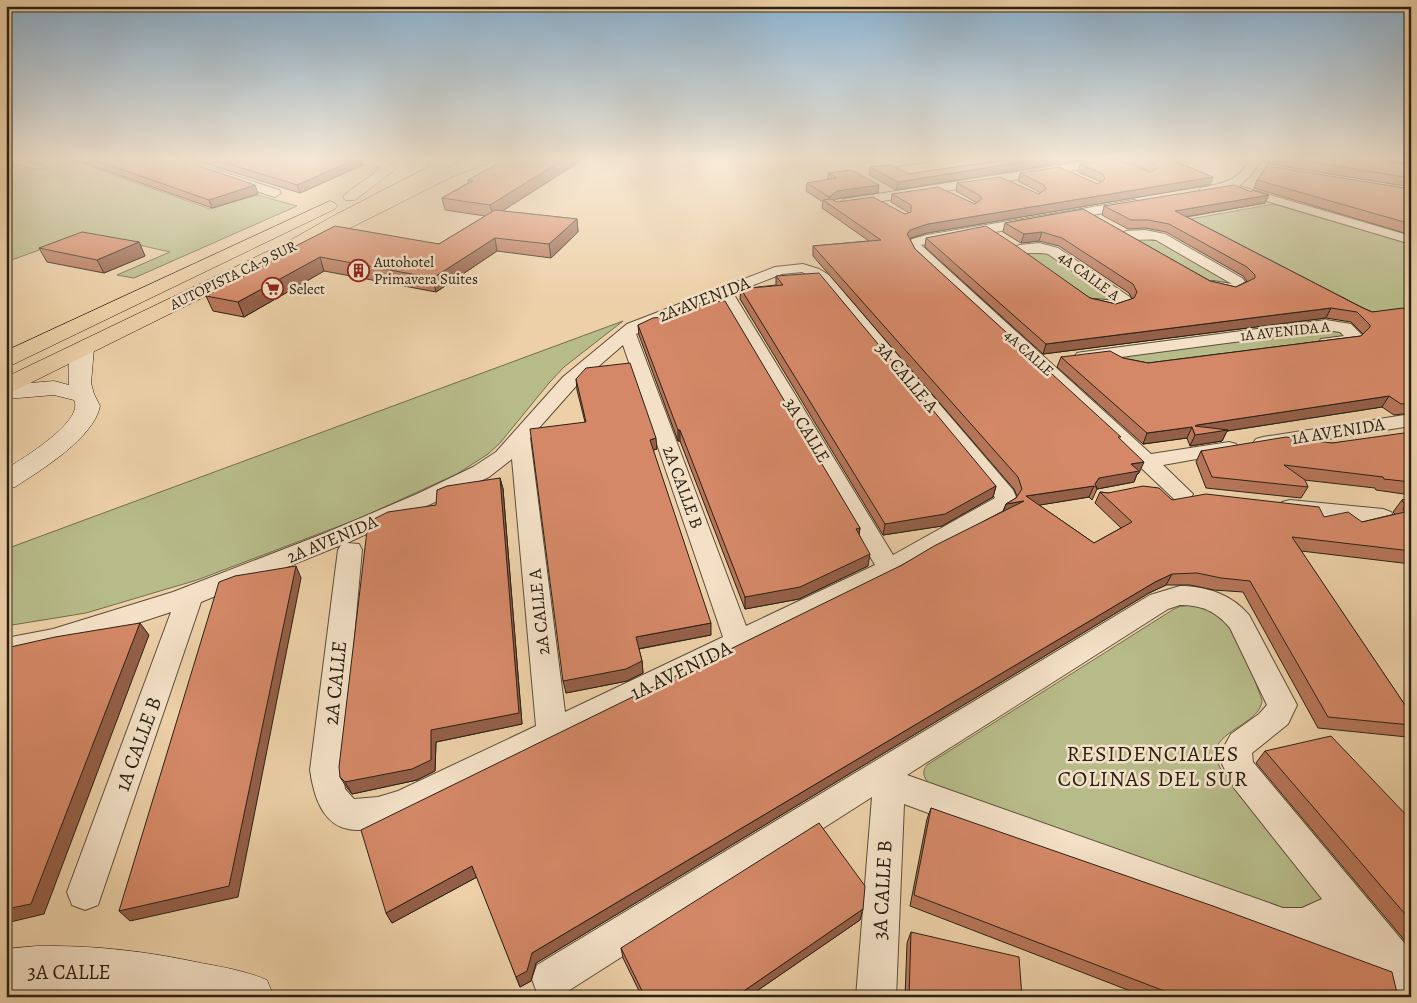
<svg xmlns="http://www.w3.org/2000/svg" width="1417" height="1003" viewBox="0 0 1417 1003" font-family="Alegreya,serif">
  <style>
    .green { fill: #b7bb89; stroke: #716e4f }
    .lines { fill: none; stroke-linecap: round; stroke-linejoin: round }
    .minor-casing { stroke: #5c4e3a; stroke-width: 2 }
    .secondary-casing { stroke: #2b2215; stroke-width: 1 }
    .primary-casing { stroke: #2b2215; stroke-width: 1 }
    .trunk-casing { stroke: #2b2215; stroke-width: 1 }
    .minor { fill: #f3e0c6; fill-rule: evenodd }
    .secondary { fill: #f3e0c6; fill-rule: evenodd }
    .primary { fill: #edd0a8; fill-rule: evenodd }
    .trunk { fill: #edd0a8; fill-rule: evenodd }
    .wall { fill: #b67559; stroke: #2b2215 }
    .shaded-wall { fill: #945f48; stroke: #2b2215 }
    .building { fill: #d48867; stroke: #2b2215 }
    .labels { text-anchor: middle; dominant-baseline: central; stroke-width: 5; stroke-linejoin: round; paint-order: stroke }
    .far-poi-label { font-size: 15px; fill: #2b2215; stroke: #f3e0c6; text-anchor: start }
    .far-street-label { font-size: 15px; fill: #2b2215; stroke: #f3e0c6 }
    .street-label { font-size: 18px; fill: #2b2215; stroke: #f3e0c6 }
    .near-street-label { font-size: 21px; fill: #2b2215; stroke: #f3e0c6 }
    .near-neighbourhood-label { font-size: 22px; letter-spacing: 1px; fill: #2b2215; stroke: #f3e0c6 }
  </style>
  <rect width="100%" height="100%" fill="#edd0a8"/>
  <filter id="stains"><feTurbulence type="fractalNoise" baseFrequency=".004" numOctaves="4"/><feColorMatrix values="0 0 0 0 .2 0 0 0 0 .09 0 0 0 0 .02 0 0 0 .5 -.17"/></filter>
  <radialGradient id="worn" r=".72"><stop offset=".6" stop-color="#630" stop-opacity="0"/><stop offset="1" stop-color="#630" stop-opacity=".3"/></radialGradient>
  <path class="green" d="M23 158H83L75 161 210 209 257 195 297 206 134 278 117 275 170 252 86 233 6 262V164C21 162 33 173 47 168Z
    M1274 204 1411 244V325L1370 321 1179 221Z
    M1145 234 1237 281 1225 289 1126 235Z
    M1039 247 1124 300 1100 305 1019 249Z
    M623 321 564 367 549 383 500 443 488 454 457 474 358 519 197 580 86 613 6 626V549Z
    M1326 325 1355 336 1141 367 1111 353Z
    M1190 605 1212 610 1236 630 1262 700C1262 721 1221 730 1216 749 1214 755 1218 762 1220 768L1294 850 1330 895 1297 919 931 785C924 779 921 772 927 765L1174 609 1181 606Z"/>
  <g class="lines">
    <defs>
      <path id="minor" d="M6 158H20L6 165Z
        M162 158H180L279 190 281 193 275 197 271 196Z
        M906 158H939L934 161 889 167 883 164 885 162Z
        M1107 158H1136L1131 161 845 207 839 203 845 199Z
        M1252 158H1263L1250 176 1239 186 1411 236V244L1236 192 1235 188 1205 195 1199 191 1201 188C1227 182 1236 182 1252 158Z
        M1370 158 1411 161V167L1375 161Z
        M1134 200 1138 201 1140 204 1138 207 921 245 1151 454 1229 442 1236 444 1239 448 1236 452 1163 465 1193 494 1190 499 1182 501 1174 499 907 246 912 239 927 235Z
        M1145 230 1165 234 1242 278 1249 286C1238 299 1221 293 1208 289L1205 286 1208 283 1213 281 1232 284 1156 240C1146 238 1126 243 1119 235L1126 231Z
        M1039 243 1058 248 1130 297 1132 300 1128 308 1113 312 1090 307 1088 304 1090 301 1096 299 1116 301 1048 254C1038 251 1018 256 1012 249L1019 245Z
        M803 264 819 269 829 275 1013 490 1017 499 1011 508 898 575 421 813C363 836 321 847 310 770L338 550 341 545 201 602 98 905 85 910 72 905 67 892 171 612 53 651 6 660V638L53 629 173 592 328 532 417 494 473 467 496 452 563 377 627 324 775 267ZM802 272 819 281 994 496 995 498 893 555 733 293 782 274ZM720 298 875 565 746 626 636 334ZM623 345 723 637 565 712 530 438 577 385ZM512 459 536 726 398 791 378 797 354 799 345 789 342 770 362 550 359 544 347 543 489 477Z
        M1326 320 1351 324 1363 336C1356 347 1333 350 1321 347L1318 343 1321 339 1344 336 1340 332 1326 330 1083 362 1077 361 1074 357 1077 353 1083 352Z
        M1411 414V426L1263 449 1256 447 1253 443 1256 439 1263 437Z
        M1290 500 1383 509 1391 512 1395 517 1391 522 1383 525 1282 512 1279 507 1282 502Z
        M1180 586C1207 586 1232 595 1249 615L1297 705 1288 724 1252 753 1253 762 1411 951V997L1397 995 1388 983 904 804 896 997H856L872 797 565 993C554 997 548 997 537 993L532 979 537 965 1150 595ZM1180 605C1201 605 1216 611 1230 628L1267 705 1259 714 1231 734 1221 752 1222 764 1234 788 1322 899 1302 908H1283L907 775 1168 609Z"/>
      <path id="secondary" d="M355 158C369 158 387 156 396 169L355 200H345L343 197 345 194 381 168 356 161Z
        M388 158H423C417 164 394 164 388 158Z
        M83 342 90 344 94 348 91 383 94 394 100 406C94 438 41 470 15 487L6 489V469C22 459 85 421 74 400L54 395 6 399V385L54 381 69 385C68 372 68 354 76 344Z
        M37 946C93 945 146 951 201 963 223 967 246 971 267 980L274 997H124L68 993 6 996V949Z"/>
      <path id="primary" d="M468 158H478L480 161 478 164 346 230 306 245 300 244 298 240 300 236 334 224Z"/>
      <path id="trunk" d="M446 158H463L445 169 476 158H496L495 161 448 178H438L437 174 347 221 299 250 14 391 6 393V377L287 242 335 215Z
        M330 201 335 203 338 206 335 209 14 364 6 365V351Z"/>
    </defs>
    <use href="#minor" class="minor-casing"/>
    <use href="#secondary" class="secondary-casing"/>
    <use href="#primary" class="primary-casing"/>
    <use href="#trunk" class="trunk-casing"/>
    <use href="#minor" class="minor"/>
    <use href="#secondary" class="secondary"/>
    <use href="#primary" class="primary"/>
    <use href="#trunk" class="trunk"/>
  </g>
  <path class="wall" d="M70 158H176L258 194 212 208Z
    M188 158H361L363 165 300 193Z
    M1017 158H1092L896 190 869 175 870 167 909 174Z
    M1133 158H1166L1213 177 1210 185 927 233 910 239 915 249 1120 439 1139 473 1137 474 1134 482 1097 489 1092 500 1089 497 1039 505 1094 543 1121 528 1095 503 1100 492 1108 493 1362 522 1395 514 1393 512 1402 500 1411 498V564L1301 551 1411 714V733L1407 737 1318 728 1243 592 1214 590 1190 585H1166L1149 593 536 963 531 981 520 987 477 877 392 923 386 913 902 565 1003 511 1006 504 1016 498 1017 496 1014 489 813 256V246L869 241 822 208 823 202 806 191 807 183 828 180V173L878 193 836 199 834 201 837 202 905 214 909 213 891 202 892 194 975 204 977 203 956 191 957 183 1039 194 1041 193 1018 181 1020 173 1098 184 1101 182 1078 172 1080 164 1151 172 1131 162Z
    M1270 158H1365L1411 165V187L1268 164Z
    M1377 158H1411V164Z
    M582 160 502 211 577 219 578 232 551 258 497 251 436 292 324 271 244 317 213 311 206 296 287 254 286 251 439 244 485 216 445 210 442 198 468 183V180Z
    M1257 180 1411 189V235L1254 188Z
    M1265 203 1187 217 1361 307 1372 312H1411V413L1394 415 1382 407 1227 431 1222 441 1190 446 1187 438 1143 444 1057 367 1061 357 1123 358 1148 363 1361 336 1363 334 1351 322 1326 318 1043 354 925 247 926 238 1090 298 1116 304 1132 299 1129 293 1059 246 1039 241 1021 243 1003 232 1005 223 1083 209 1210 281 1236 287 1247 281 1243 276 1166 232 1145 228 1128 229 1102 215 1104 206Z
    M139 242 145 256 104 273 47 262 39 248Z
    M776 276 996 486 993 497 942 526 883 535 740 299 741 289 776 285Z
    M679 308 860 528 859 534 868 566 799 599 745 609 680 441H678L639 335 638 325 679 315Z
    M576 379 657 449 653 450 711 635 639 649 642 661 643 673 627 681 566 693 585 422 577 390Z
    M1411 436V495L1376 490 1375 488 1304 480 1308 487 1301 498 1206 488 1196 462 1201 451 1332 443Z
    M500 478 503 489 522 724 436 742 435 771 417 780 352 794 347 788 340 777 436 505Z
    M1265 751 1411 820V948L1256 763Z
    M931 808 1398 997H1146L910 906 927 819Z
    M863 909 860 920 748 997H642L623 958 621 948Z
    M911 932 1022 997H905L907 943Z"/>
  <path class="shaded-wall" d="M358 158H361L363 165 300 193 297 185Z
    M566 158H582V160L493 217 490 205Z
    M1047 158H1092L896 190 898 182Z
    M1213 177 1210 185 927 233 908 239 907 234 910 230 928 224Z
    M255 185 258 194 212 208 209 200Z
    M879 185 878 193 836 199 829 205 828 204 829 197 837 191Z
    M1269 195 1265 203 1172 219 1175 211Z
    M577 219 578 232 551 258 549 244Z
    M1042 232 1039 241 1021 243 1024 234Z
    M495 238 497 251 436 292 433 278Z
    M139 242 145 256 104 273 97 260Z
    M320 257 324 271 244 317 238 302Z
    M1331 308 1326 318 1043 354 1046 344Z
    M1389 396 1382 407 1227 431 1222 441 1190 446 1195 435 1193 430 1197 425Z
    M1192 427 1187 438 1143 444 1147 433Z
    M678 430H680V441H678Z
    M656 438 657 449 651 451 650 440Z
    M1144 462 1139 473 1137 474 1134 482 1097 489 1095 484 1099 478 1131 464Z
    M500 478 503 489 522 724 436 742 435 771 417 780 352 794 345 782 431 730Z
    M996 486 993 497 942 526 883 535 885 524Z
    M1094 486 1089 497 1022 508 1026 496Z
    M1024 501 1002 516 1006 504Z
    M860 528 858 540 856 529Z
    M870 554 868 566 799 599 745 609V597Z
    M296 566 301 578 238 897 130 921 119 911Z
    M1172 574 1166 585 1149 593 536 963 531 981 520 987 516 977 532 953 1155 582Z
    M140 623 149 635 44 914 6 923V909Z
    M711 623V635L637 649 636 637Z
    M642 661 643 673 627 681 566 693 563 681Z
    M472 866 477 877 392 923 386 913Z
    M863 909 860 920 748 997H735Z"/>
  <path class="building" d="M89 158H176L255 185 209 200Z
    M210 158H358L297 185Z
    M508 158H566L490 205 442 198 473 181 468 180Z
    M1017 158H1047L898 182 870 167 891 165 909 174Z
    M1114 158 1150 172 1158 168V166L1142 158H1166L1213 177 928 224 910 230 907 234 915 249 1121 437H1118L1144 462 1131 464 1139 471 1099 478 1095 484 1097 488 1094 486 1026 496 1094 543 1132 522 1100 492 1108 493 1143 486 1159 488 1172 500 1206 494 1319 507 1324 517 1348 512 1362 522 1405 512 1403 509 1405 505 1402 500 1411 498V551L1292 537 1411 714V725L1328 717 1250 581 1221 578 1197 573 1172 574 1155 582 532 953 527 971 516 977 472 866 386 913 361 830 902 565 934 546 1024 501 1006 504 1016 498 1022 489 1018 477 813 246 881 240 823 200 831 199 837 202 873 197 905 214 911 212V205L892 194 938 187 975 204 982 199 979 195 957 183 1000 177 1039 194 1046 189 1044 185 1020 173 1059 167 1098 184 1105 179 1103 174 1080 164Z
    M1287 158H1365L1411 165V178Z
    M1267 166 1411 189V224L1257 180Z
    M852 170 879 185 837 191 829 197 807 183 837 178 828 173Z
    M1234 185 1252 192V190L1269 195 1175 211 1361 307 1372 312 1403 308 1411 312V403L1401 404 1389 396 1197 425 1195 426 1228 430 1195 435 1192 427 1147 433 1061 357 1110 351 1123 358 1148 363 1361 336 1370 327V325L1357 312 1331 308 1046 344 926 238 986 226 1015 245 1090 298 1116 304 1134 298 1137 292 1133 284 1062 238 1042 232 1024 234 1005 223 1083 209 1210 281 1236 287 1255 278V275L1247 267 1169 224 1148 220H1131L1104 206Z
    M495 210 577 219 549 244 495 238 433 278 320 257 238 302 206 296 291 251H286L335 226 439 244Z
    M82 232 139 242 97 260 39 248Z
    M819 273 996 486 945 514 885 524 741 289 783 285 776 276Z
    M725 301 860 528 856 529 870 554 800 587 745 597 680 430H678L638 325 653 318 682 315 679 308 686 305Z
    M630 363 656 438 650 440 711 623 636 637 642 661 626 669 563 681 530 429 586 422 576 379 586 368Z
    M1404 433 1411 436V482L1384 479 1383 477 1284 465 1305 480 1308 487 1212 477 1201 451 1286 437 1332 443Z
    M500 478 519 713 431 730V760L412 769 345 782 340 777 339 767 368 522 388 512 436 505 437 490 447 486Z
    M296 566 229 886 119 911 219 582 235 576Z
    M140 623 31 904 6 909V648L55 637Z
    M1331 736 1411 820V921L1265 751Z
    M931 808 1213 906 1392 972 1398 997H1180L914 895Z
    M819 823 865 886 863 909 735 997H645L621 948Z
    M911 932 1019 957 1022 997H909Z"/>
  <linearGradient id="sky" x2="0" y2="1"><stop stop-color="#8bb4d4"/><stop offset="0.53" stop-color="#f7ead8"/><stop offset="1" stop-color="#f7ead8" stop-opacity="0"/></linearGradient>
  <rect width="1417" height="299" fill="url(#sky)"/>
  <defs>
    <symbol id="building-ring" viewBox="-11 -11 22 22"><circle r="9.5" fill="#f3e0c6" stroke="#8f2418" stroke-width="1.5"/><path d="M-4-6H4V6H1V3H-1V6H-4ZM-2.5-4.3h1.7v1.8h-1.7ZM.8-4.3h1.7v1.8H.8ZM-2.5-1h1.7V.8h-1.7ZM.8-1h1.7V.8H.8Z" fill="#8f2418"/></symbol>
    <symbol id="supermarket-ring" viewBox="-11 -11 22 22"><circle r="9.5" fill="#f3e0c6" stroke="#8f2418" stroke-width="1.5"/><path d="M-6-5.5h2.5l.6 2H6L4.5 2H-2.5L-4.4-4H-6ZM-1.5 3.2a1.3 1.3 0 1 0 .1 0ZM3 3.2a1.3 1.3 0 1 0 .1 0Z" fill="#8f2418"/></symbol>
  </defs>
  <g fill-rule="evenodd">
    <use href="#building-ring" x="346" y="258" width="25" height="25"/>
    <use href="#supermarket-ring" x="260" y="276" width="25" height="25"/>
  </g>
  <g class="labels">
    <g class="far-poi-label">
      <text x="374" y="262">Autohotel<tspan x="374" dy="17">Primavera Suites</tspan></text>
      <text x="289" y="289">Select</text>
    </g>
    <g class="far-street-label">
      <text transform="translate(233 275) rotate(-26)">AUTOPISTA CA-9 SUR</text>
      <text transform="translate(1089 276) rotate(36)">4A CALLE A</text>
      <text transform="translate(1285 331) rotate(-6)">1A AVENIDA A</text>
      <text transform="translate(1029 353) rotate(42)">4A CALLE</text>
    </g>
    <g class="street-label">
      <text transform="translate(704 299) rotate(-21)">2A AVENIDA</text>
      <text transform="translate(907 377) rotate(50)">3A CALLE A</text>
      <text transform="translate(807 430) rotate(59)">3A CALLE</text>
      <text transform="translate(1338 431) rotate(-9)">1A AVENIDA</text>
      <text transform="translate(683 487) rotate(70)">2A CALLE B</text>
      <text transform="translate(332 539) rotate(-23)">2A AVENIDA</text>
      <text transform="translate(539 612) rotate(-96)">2A CALLE A</text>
    </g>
    <g class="near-street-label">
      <text transform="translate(681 670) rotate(-26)">1A AVENIDA</text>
      <text transform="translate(335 683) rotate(-84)">2A CALLE</text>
      <text transform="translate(138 744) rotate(-70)">1A CALLE B</text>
      <text transform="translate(882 890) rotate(-87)">3A CALLE B</text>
      <text x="69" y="972">3A CALLE</text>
    </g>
    <g class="near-neighbourhood-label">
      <text x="1153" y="754">RESIDENCIALES<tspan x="1153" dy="25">COLINAS DEL SUR</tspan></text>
    </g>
  </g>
  <rect width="1417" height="1003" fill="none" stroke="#edd0a8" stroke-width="25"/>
  <rect x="8" y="8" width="1402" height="988" fill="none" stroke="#2b2215" stroke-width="2.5"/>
  <rect x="12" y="12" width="1392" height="978" fill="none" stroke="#2b2215"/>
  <rect width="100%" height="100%" filter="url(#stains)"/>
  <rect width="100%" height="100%" fill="url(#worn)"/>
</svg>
